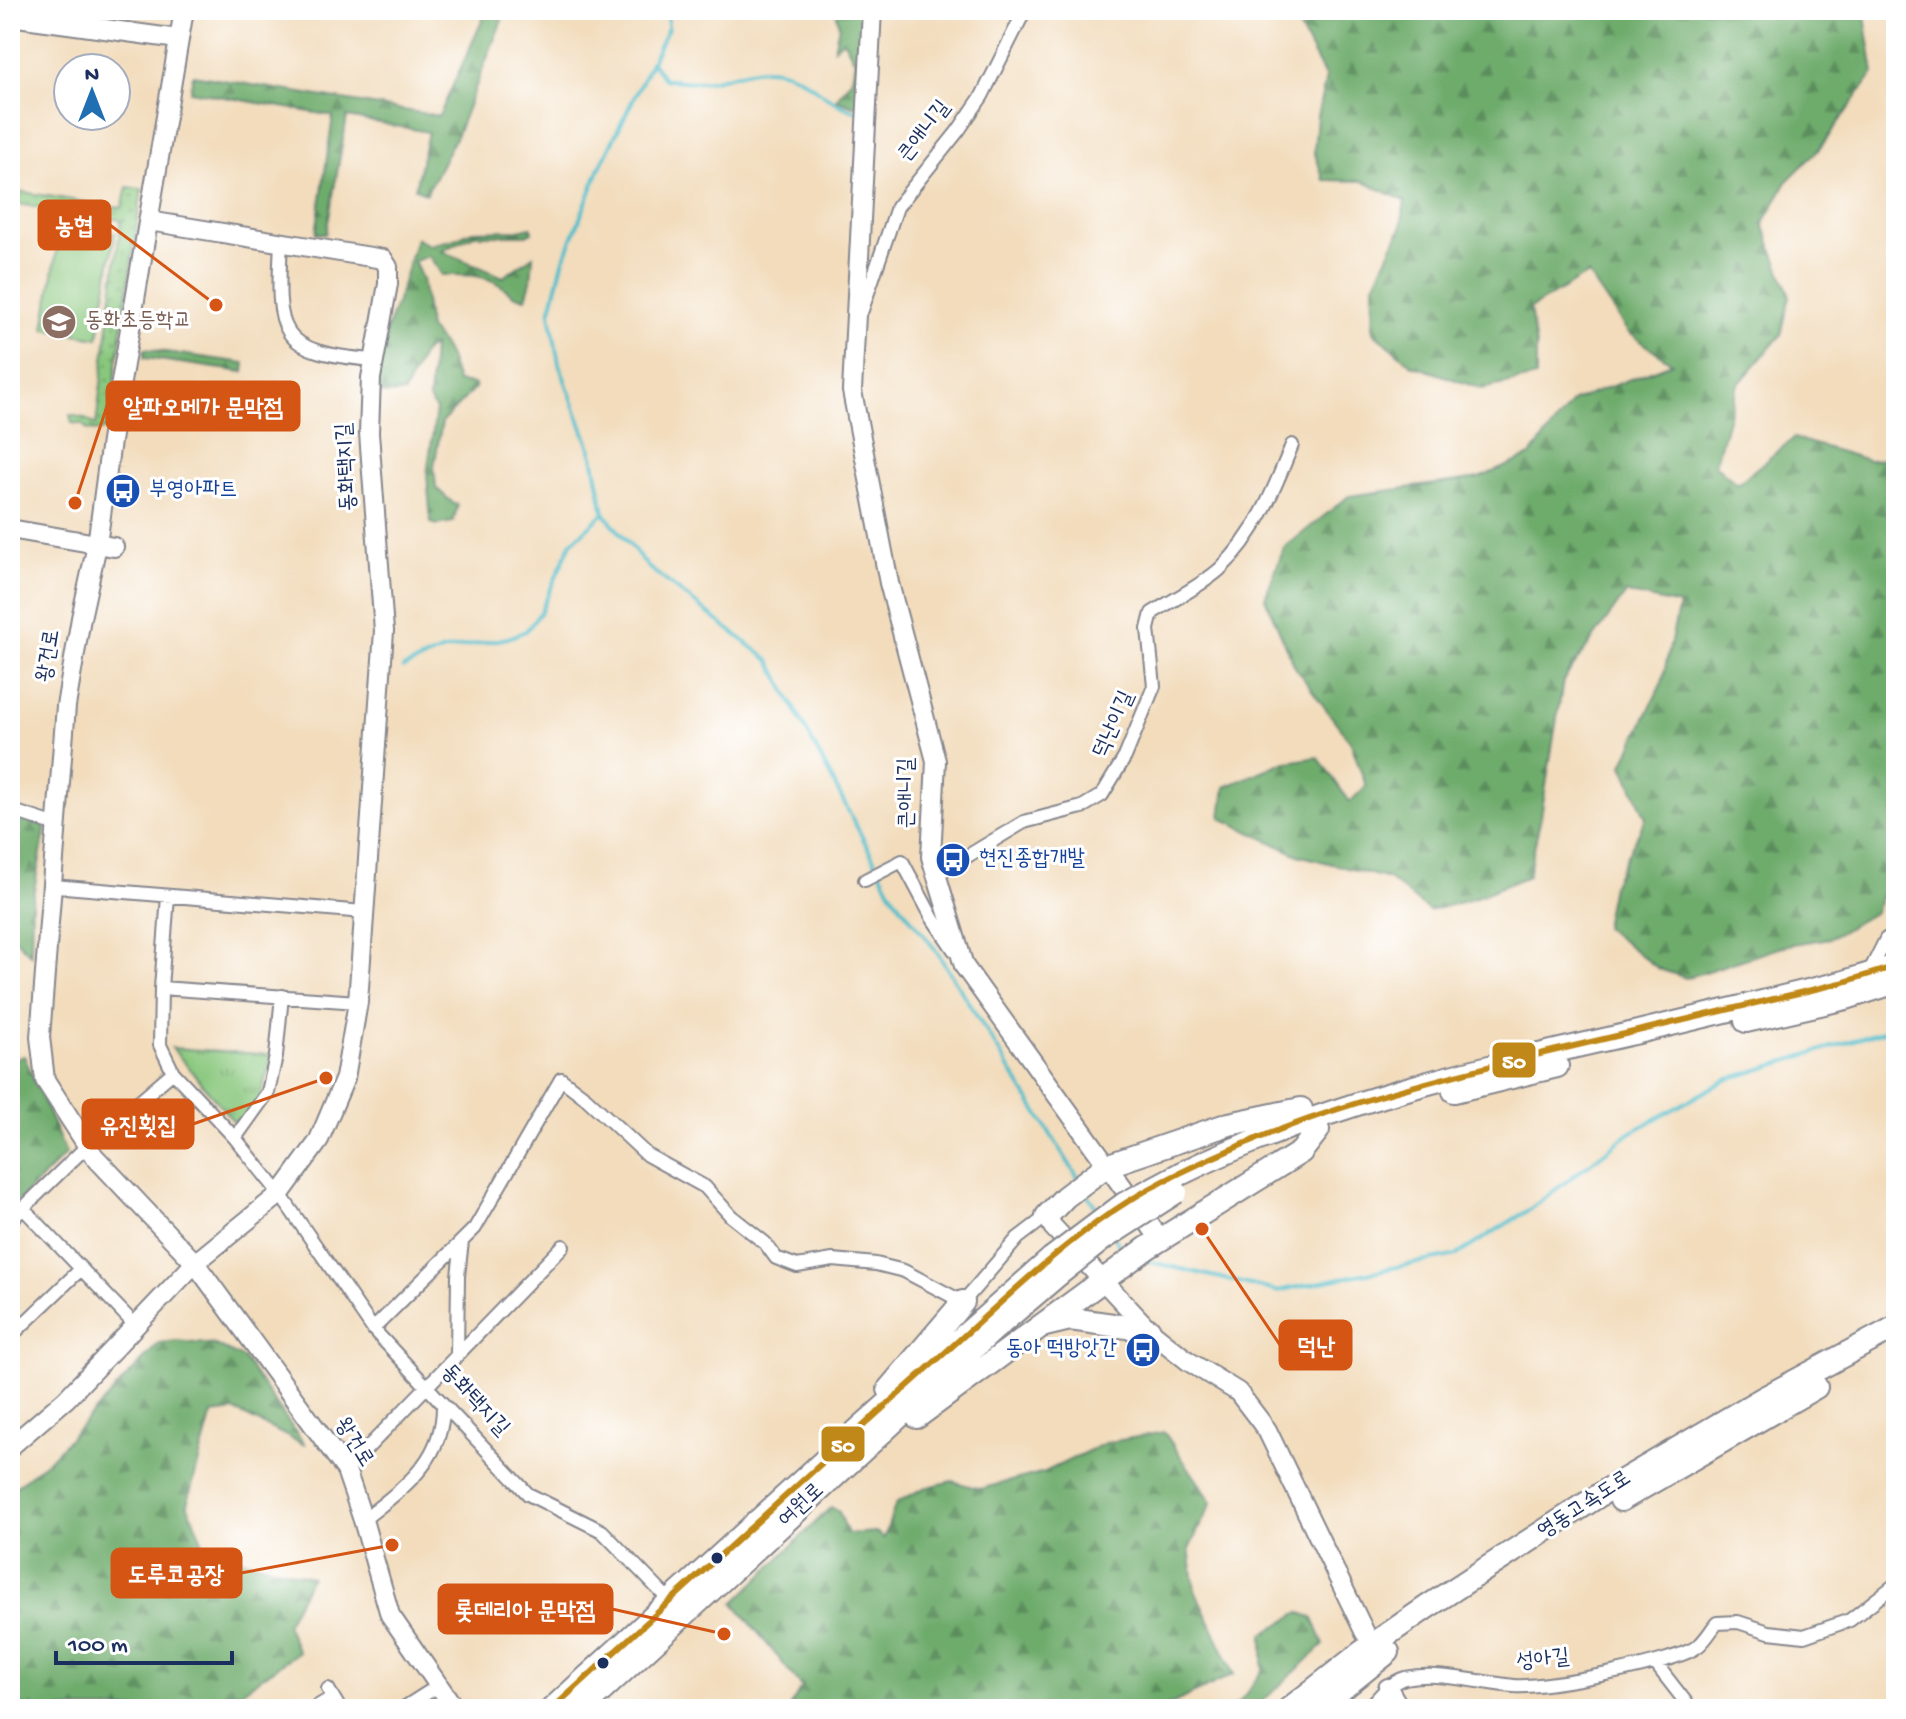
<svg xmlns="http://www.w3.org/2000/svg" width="1906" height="1719" viewBox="0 0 1906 1719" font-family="'Gochi Hand','Poor Story',sans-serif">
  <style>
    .grass { fill: url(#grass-dots); stroke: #527b6e; stroke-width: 2 }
    .forest { fill: url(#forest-firs); stroke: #446e65; stroke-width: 2 }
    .park { fill: url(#park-tufts); stroke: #527b6e; stroke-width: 2 }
    .pitch { fill: #89c77d; stroke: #527b6e; stroke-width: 2 }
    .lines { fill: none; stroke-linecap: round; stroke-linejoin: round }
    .stream { stroke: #52becb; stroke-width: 4 }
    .street-casing { stroke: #86868d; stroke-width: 16 }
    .secondary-casing { stroke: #86868d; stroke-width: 22 }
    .highway-casing { stroke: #86868d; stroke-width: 26 }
    .street { stroke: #fff; stroke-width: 12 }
    .secondary { stroke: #fff; stroke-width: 18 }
    .highway { stroke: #fff; stroke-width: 22 }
    .highway-bridge-casing { stroke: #86868d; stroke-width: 26; stroke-linecap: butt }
    .highway-bridge { stroke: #fff; stroke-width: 22 }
    .bus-1-casing { stroke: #fff; stroke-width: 12 }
    .bus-1 { stroke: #c08818; stroke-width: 6 }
    .bus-dot { fill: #1b2f5e; stroke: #fff; stroke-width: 3 }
    .labels { text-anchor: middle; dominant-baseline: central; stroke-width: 6; stroke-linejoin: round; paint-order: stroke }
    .street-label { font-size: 22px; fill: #1b2f5e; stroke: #fff }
    .education-label { font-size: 22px; fill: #785e54; stroke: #fff; text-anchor: start }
    .transit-label { font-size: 22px; fill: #164399; stroke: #fff; text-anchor: start }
    .leader { fill: none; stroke: #d45514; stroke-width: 3 }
    .callout-dot { fill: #d45514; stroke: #fff; stroke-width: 3 }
    .callout { fill: #d45514; stroke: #d45514; stroke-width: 3 }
    .callout-label { font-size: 24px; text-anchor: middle; font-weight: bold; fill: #fff }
    .line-badge { stroke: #fff; stroke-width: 3 }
    .badge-label { font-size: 22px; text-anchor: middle; font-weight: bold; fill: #fff }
  </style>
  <defs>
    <pattern id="grass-dots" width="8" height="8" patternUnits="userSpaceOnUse" patternTransform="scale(2)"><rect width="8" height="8" fill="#89c77d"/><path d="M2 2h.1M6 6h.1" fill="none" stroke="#6fa26a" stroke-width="1.8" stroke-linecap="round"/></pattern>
    <pattern id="forest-firs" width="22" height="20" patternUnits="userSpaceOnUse" patternTransform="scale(2)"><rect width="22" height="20" fill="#6eac6c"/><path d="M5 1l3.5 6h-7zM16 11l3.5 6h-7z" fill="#5a8c5c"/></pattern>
    <pattern id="park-tufts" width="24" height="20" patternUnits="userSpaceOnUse" patternTransform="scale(2)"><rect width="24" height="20" fill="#89c77d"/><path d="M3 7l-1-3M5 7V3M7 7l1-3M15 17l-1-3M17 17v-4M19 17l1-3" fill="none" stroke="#6fa26a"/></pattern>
  </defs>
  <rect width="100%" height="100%" fill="#fff"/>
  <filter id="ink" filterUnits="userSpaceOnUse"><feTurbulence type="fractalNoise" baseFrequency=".0125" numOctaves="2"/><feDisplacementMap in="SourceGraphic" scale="16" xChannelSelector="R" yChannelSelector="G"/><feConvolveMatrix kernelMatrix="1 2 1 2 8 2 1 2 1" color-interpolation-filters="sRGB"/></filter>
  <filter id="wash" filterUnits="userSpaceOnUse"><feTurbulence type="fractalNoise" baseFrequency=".006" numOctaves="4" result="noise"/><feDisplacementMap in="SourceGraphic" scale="32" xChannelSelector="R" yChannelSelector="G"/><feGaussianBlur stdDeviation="1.8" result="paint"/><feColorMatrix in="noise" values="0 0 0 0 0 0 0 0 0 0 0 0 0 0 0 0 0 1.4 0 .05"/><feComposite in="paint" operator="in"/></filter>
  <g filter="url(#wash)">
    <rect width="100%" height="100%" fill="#f2dcbc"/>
    <path class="grass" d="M127 187 142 189 108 427 101 431 88 430 82 424 72 423 70 415 84 418 96 425 121 220 10 203V190L122 208Z"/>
    <path class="forest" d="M487 10H506L457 134 426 194 415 188 428 132 347 117 326 234 316 233 333 116 190 91 193 75 439 116Z
      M836 10H868L861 105 853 106 836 99 852 78 855 61 843 40 834 48 839 26Z
      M1290 10H1864L1874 73 1820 148 1788 180 1763 224 1790 296 1781 335 1737 386 1715 465 1737 484 1794 438 1868 460 1896 459V855L1875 912 1830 938 1788 945 1686 978 1659 969 1604 927 1612 885 1646 818 1623 765 1662 682 1679 605 1626 593 1563 681 1541 816 1528 876 1469 900 1429 911 1389 879 1298 855 1221 818 1225 787 1281 763 1318 757 1350 802 1366 786 1351 743 1295 667 1265 598 1284 548 1349 496 1479 478 1530 456 1573 401 1672 363 1628 332 1588 274 1530 309 1536 347V377L1482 389 1412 365 1373 332 1374 285 1401 228 1405 201 1362 181 1324 180 1314 151 1317 116 1326 78Z
      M531 227 532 232 526 235H474L442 251 503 277 533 256 531 281 526 298C506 296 508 287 493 281 477 274 458 275 442 275L429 256 414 261 422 279 429 329C446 345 451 360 457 382L474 384 476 387 442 422 434 466 436 488 454 504 458 505 453 522 438 525 431 523 427 474 436 410 429 400 433 345 422 355 404 393 374 394 386 331 400 293 416 238 429 245 455 239 472 231 519 230Z
      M145 349 245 363 244 372 144 358Z
      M10 810 46 827 32 901 31 955 10 934Z
      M24 1056 66 1154 10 1209V1060Z
      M177 1341 215 1345 243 1358 305 1445 235 1411 212 1414 187 1504 206 1550 311 1577 286 1624 298 1652 217 1709H28L24 1705 21 1709H10V1491L49 1460 159 1343Z
      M1164 1432 1212 1502 1189 1549 1195 1590 1234 1674 1161 1709H788L802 1687 734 1603 831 1507 839 1512 848 1534 876 1532 884 1538 896 1503 924 1488 952 1481 980 1489 1045 1472 1105 1443Z
      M1300 1612 1313 1618 1324 1645 1254 1709H1227L1239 1703 1263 1670V1634Z"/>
    <path class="park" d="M172 1048 273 1055 259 1100 242 1121H233Z"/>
    <path class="pitch" d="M61 225 115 233 98 338 44 329Z"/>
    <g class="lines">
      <path class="stream" d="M668 10V28L600 167 563 262 550 313 559 364 593 456 604 513 648 567 770 661 893 896 935 949 1078 1178
        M652 62 664 79C678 81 693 83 708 81 733 77 756 64 782 71 810 78 830 106 859 112
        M403 668 441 651 508 638 526 631 540 613 571 543 604 513
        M1086 1192 1099 1212
        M1116 1240 1126 1257
        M1142 1260 1277 1291 1457 1255 1530 1209 1630 1133 1726 1080 1896 1027"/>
    </g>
  </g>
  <g filter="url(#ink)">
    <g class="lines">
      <defs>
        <path id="street" d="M281 242C276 334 277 352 373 360
          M862 310 897 207 958 131 982 96 1025 10
          M10 810 57 825
          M936 875 1024 822 1082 807 1102 795 1125 757 1154 686 1148 629 1152 613C1174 599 1201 586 1220 569 1256 535 1274 490 1292 445
          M865 880 902 861 933 919 954 950
          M53 886 364 912
          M168 896 161 988 160 1045 173 1072 235 1138 280 1194 373 1329 443 1404 528 1494 602 1531 670 1601
          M1868 975 1886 939 1896 934
          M161 988 358 1002
          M235 1138 268 1092 276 1056 282 996
          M23 1208 136 1326
          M10 1221 88 1145 173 1072
          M373 1329 475 1228 561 1079 586 1098 647 1155 705 1187 731 1216 765 1243 776 1258 797 1266 833 1260 876 1264 904 1271 963 1302 1018 1238 1047 1216
          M10 1337 81 1269
          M457 1355 458 1276 462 1241
          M346 1470 563 1246
          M363 1520C404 1487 444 1461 443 1404
          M1656 1664 1691 1709
          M328 1689 340 1709
          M313 1709 333 1697
          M402 1709 438 1686
          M1368 1709C1378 1698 1390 1682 1405 1678 1440 1671 1480 1683 1514 1686 1543 1689 1677 1663 1698 1646 1705 1641 1711 1630 1717 1623L1738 1622 1769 1632 1804 1636 1850 1620 1896 1584"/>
        <path id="secondary" d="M184 10 111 441 97 545 81 618 66 706 40 1037 45 1080 94 1156 195 1263 346 1470 363 1520 390 1615 455 1709
          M872 10 852 391 889 583 936 761 931 857 964 966 1160 1239
          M10 16 178 39
          M10 529 114 547
          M1047 1216 1053 1227 1149 1330 1188 1361 1238 1392 1267 1430 1365 1633
          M10 1447 66 1399 195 1263 280 1194 318 1142 345 1078 358 1002 384 631 369 433 371 378 388 284V267L383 259 149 221
          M1388 1688 1400 1709"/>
        <path id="highway" d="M1746 1021 1846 998 1896 982
          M1454 1091 1557 1066
          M1182 1173C1325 1103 1480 1068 1634 1033 1703 1017 1772 999 1841 983L1896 966
          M1047 1216 1065 1197 1106 1166 1229 1124 1301 1109
          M1045 1325 1070 1319 1149 1330
          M889 1389 963 1302
          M917 1417 1147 1248 1301 1152 1318 1130
          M1621 1500 1816 1387
          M552 1709 861 1427 1051 1259
          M582 1709 991 1332 1059 1274
          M1289 1709 1362 1652 1427 1607 1612 1487 1762 1399 1896 1327
          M1317 1709 1388 1652"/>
      </defs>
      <use href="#street" class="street-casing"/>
      <use href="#secondary" class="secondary-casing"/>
      <use href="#highway" class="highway-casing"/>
      <use href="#street" class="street"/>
      <use href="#secondary" class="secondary"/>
      <use href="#highway" class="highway"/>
      <defs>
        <path id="highway-bridge" d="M1051 1259 1124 1204 1182 1173
          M1059 1274 1103 1239 1176 1192"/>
      </defs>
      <use href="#highway-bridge" class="highway-bridge-casing"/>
      <use href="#highway-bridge" class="highway-bridge"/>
      <defs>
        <path id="bus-1" d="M552 1709C678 1594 803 1479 930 1366 1000 1305 1068 1234 1149 1189 1281 1117 1428 1080 1574 1046 1663 1025 1752 1004 1841 983L1896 966"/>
      </defs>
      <use href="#bus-1" class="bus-1-casing"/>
      <use href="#bus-1" class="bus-1"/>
    </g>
  </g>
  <defs>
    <symbol id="school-disc" viewBox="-11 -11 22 22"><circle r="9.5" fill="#8d6e63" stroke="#fff"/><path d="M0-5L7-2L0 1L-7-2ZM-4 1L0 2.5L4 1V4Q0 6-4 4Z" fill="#fff"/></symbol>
    <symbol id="bus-disc" viewBox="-11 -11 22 22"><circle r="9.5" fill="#1a4fb4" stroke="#fff"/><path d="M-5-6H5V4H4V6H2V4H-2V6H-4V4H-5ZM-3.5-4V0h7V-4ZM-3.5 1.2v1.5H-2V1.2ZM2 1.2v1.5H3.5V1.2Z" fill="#fff"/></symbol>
  </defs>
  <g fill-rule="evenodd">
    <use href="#school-disc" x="39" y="302" width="40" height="40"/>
    <use href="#bus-disc" x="103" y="471" width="40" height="40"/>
    <use href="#bus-disc" x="933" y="840" width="40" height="40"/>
    <use href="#bus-disc" x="1123" y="1330" width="40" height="40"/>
  </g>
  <g class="bus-dot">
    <circle cx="717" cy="1558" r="7"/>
    <circle cx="603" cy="1663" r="7"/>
  </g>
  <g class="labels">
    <g class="street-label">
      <text transform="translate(925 132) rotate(-52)">큰애니길</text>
      <text transform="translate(348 467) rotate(-93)">동화택지길</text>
      <text transform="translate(50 656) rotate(-81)">왕건로</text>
      <text transform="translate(1115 725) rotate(-66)">덕난이길</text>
      <text transform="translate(908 793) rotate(-90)">큰애니길</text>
      <text transform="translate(474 1401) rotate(47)">동화택지길</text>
      <text transform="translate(353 1443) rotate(58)">왕건로</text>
      <text transform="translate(802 1506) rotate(-43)">여원로</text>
      <text transform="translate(1585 1506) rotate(-33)">영동고속도로</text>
      <text transform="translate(1543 1661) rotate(-6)">성아길</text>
    </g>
    <g class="education-label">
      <text x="85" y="322">동화초등학교</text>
    </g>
    <g class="transit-label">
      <text x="149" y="491">부영아파트</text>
      <text x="979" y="860">현진종합개발</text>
      <text x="1117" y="1350" text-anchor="end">동아 떡방앗간</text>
    </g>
  </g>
  <path class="leader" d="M216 305L110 225M75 503L107 406M326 1078L193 1124M1202 1229L1280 1345M392 1545L241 1573M724 1634L612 1609"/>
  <g class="callout-dot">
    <circle cx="216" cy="305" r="8"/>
    <circle cx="75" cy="503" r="8"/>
    <circle cx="326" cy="1078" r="8"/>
    <circle cx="1202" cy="1229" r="8"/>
    <circle cx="392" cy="1545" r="8"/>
    <circle cx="724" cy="1634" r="8"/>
  </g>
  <g class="callout">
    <rect x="39" y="201" width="71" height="48" rx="8"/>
    <rect x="107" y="382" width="192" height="48" rx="8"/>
    <rect x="83" y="1100" width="110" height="48" rx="8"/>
    <rect x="1280" y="1321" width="71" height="48" rx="8"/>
    <rect x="112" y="1549" width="129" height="48" rx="8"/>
    <rect x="439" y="1585" width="173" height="48" rx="8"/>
  </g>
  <g class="callout-label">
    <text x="74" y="233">농협</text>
    <text x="203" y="415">알파오메가 문막점</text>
    <text x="138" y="1133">유진횟집</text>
    <text x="1316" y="1354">덕난</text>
    <text x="176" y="1582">도루코공장</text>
    <text x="525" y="1618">롯데리아 문막점</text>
  </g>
  <g class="line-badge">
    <rect x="1491" y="1041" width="46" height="38" rx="8" fill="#c08818"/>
    <rect x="820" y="1425" width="46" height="38" rx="8" fill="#c08818"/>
  </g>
  <g class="badge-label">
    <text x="1514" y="1068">50</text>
    <text x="843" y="1452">50</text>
  </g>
  <rect width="1906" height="1719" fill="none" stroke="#fff" stroke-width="40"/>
  <g transform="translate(92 92)"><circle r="38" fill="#ffffff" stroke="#a4acbf" stroke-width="2"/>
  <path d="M0-6L14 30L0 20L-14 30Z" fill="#1f6fb2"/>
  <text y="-12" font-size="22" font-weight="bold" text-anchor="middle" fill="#1b2f5e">N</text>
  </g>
  <path d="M56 1651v12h176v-12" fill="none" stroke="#1b2f5e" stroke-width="4"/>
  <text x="68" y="1651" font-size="24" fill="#1b2f5e" stroke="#ffffff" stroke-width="6" paint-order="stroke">100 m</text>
</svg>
